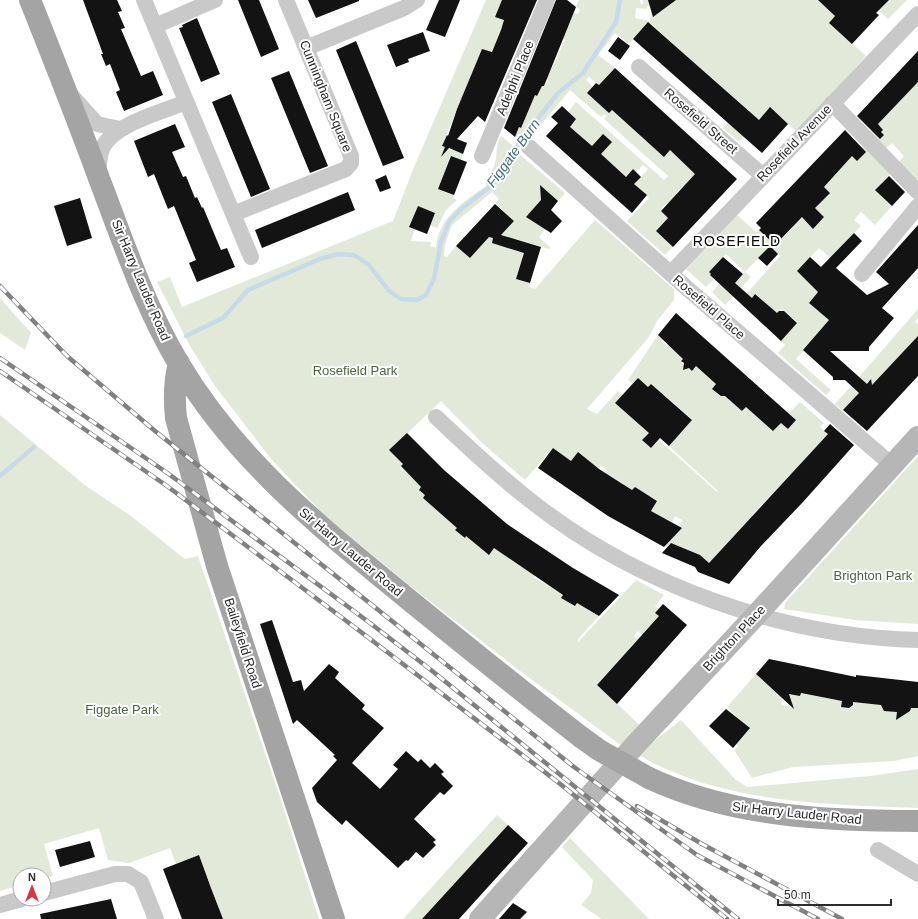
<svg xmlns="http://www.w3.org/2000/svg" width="918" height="919" viewBox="0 0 918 919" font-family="Arial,sans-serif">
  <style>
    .green { fill: #e2e9d9; fill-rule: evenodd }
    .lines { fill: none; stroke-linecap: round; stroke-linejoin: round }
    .stream { stroke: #c6dbe9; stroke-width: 4.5 }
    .building { fill: #131313 }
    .street { stroke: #c9c9c9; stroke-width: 16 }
    .secondary { stroke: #b6b6b6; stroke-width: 22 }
    .primary { stroke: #a4a4a4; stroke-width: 22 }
    .rail-casing { stroke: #818181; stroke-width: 4.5 }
    .rail { stroke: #fff; stroke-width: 3; stroke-dasharray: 9; stroke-linecap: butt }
    .primary-bridge { stroke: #a4a4a4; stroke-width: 22 }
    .labels { text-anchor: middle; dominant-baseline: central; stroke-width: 4; stroke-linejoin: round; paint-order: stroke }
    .street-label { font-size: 13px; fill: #2c2c2c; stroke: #fff }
    .park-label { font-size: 13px; fill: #4f653c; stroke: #fff }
    .water-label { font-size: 14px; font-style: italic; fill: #3e6c89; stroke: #fff }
    .neighbourhood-label { font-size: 14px; letter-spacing: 1px; fill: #000; stroke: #fff }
  </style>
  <rect width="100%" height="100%" fill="#fff"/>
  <path class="green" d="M486 0H514L501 29 504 31 497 48 494 47 460 101 442 146 463 154 461 160 451 156 438 189 454 195 453 198 457 200 446 210 437 228 430 225 435 213 418 206 409 226 417 222 411 241 431 242 430 246 436 248C438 218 463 202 486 186 485 177 493 172 495 163 498 153 495 145 501 136L519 151 518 153 565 193 558 201 545 192 546 228 539 237 551 248 549 249 516 239 511 249 524 253 516 279 530 283 529 287 535 289 595 220 674 289V300L657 321 649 337 587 409 597 414 618 391 622 395 615 403 650 432 643 441 651 448 659 440 717 492 718 491 669 446 692 419 663 394 654 403 652 393 656 388 651 384 648 387 633 384 628 380 658 335 661 337 666 336 662 341 667 346 672 341 687 354 681 361 686 369 689 368 692 371 698 364 702 367 717 349 720 352 704 369 708 376 723 386 738 368 740 369 719 393 724 397 729 391 741 401 756 384 758 386 739 407 743 411 746 407 757 416 773 399 775 400 759 418 773 431 781 423 788 429 796 420 789 413 800 402 824 423 820 427 828 434 794 471 814 489 810 493 790 475 752 515 772 534 768 539 748 520 709 563 693 552 671 543 667 547 665 546 682 528 679 526 682 520 675 516 672 522 653 512 641 533 657 500 650 496 643 508 622 488 624 484 609 475 590 504 588 502 607 470 601 466 593 477 580 468 566 488 562 484 583 456 578 452 571 461 553 448 525 480 481 442 441 401 390 450 403 464 400 468 402 471 404 469 418 484 432 475 419 490 448 509 443 515 447 519 478 502 455 530H471L489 554 495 547 507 557 535 575 534 577 563 595 561 598 575 606 577 603 599 616 578 639V642L636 580 664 595 655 606 659 609 656 613 659 616 642 635 638 631 634 636 638 639 629 649 649 667 626 654 597 685 643 728 626 749 520 671 409 585 324 515 272 460 215 386 190 346 157 282 170 277 182 307 393 221 414 167ZM492 192 499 199 495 203 514 221 507 229 474 227 487 239 470 258 456 246 447 257 444 256 445 245 452 225Z
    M579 0H640L641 4H643V0H648L650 6H647V9L636 8 635 18 650 21 652 10 661 11 668 6 666 0H818L835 16 830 23 866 56 797 132 770 108 739 142 723 128 742 105 650 23 642 28 629 44 615 33 598 55 615 68 599 85 589 77 586 80 593 87 590 90 592 93 590 96 593 99 603 89 609 108 646 141 653 134 690 169 706 151 720 163 703 181 684 186 676 194 684 201 675 210 667 203 660 210 668 218 656 231 673 247 665 255 627 221 649 198 634 184 648 169 643 165 636 172 632 169 626 177 570 127 576 119 568 112 576 102 664 180 668 176 604 119 607 116 604 114 601 117 570 90 528 140 526 146 515 137 525 113H527L530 107 528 105 533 94 537 96 542 86H545L548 80 544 78 553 66 565 40 557 36 565 33 574 13 578 14 580 9 576 7Z
    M889 0H907L888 19 879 11Z
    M918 82V178L916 181 898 163 904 156 892 143 885 149 869 133 873 129 878 134 883 130 878 124Z
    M864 144 892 172 876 189 892 206 875 225 861 212 854 220 861 226 830 258 819 248 797 271 819 292 809 303 816 309 845 275 853 282 847 289 850 300 796 359 831 390 826 395 778 353 785 345 781 341 797 322 781 309 765 327 759 322 771 308 756 294 752 298 747 293 780 256 770 246 745 272 751 277 725 305 712 292 719 284 728 290 745 272 726 254 709 272 714 279 706 287 686 269 737 215 756 232 759 230 775 245 793 227 774 204 776 202 794 219 799 214 814 228 824 217 810 203 852 156 857 160V151Z
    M0 298 31 333 25 350 0 333Z
    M918 309V318L915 322 918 324V338L882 374 901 393 872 389 859 377Z
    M851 386 864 398 848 405 843 411 835 404Z
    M0 415 86 486 131 516 185 559 198 556 280 797 319 919H223L199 855 176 864 170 848 129 863 108 860 99 828 44 844 53 876 44 878V875H20V885L0 891Z
    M918 456V624L855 620 784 609 785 603Z
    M756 674 772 689 784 688 781 705 793 707 789 692 800 696 801 693 835 700 840 674 844 675 842 702 845 707H851L853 702 882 705 885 711H910L911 708H918V756L894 761 793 767 752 778 734 750 738 746 732 741 744 728 747 731 749 729 727 707Z
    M681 720 735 779 747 787 870 776 918 769V808C823 804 722 804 637 754Z
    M497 815 508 825 422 919H403Z
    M570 838 649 919H602L581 905 591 893 593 880 562 847Z"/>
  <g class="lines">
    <path class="stream" d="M186 336 223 318 248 290 320 259 338 254 354 255 369 265 389 291 401 299 417 300 426 295 434 279 441 242 449 222 461 209 491 186 506 168 511 155 525 135 558 93 583 73 616 22 620 0
      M0 476 34 447"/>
  </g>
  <path class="building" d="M83 0H117L122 11 118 12 125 28 121 29 141 76 153 71 163 95 124 111 116 92 120 90 110 64 106 66 101 54H103Z
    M238 0H259L279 49 261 57Z
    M308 0H359V1L316 18Z
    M439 0H460L445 37 426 30Z
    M502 0H537L485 122 478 116 457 139 467 143 463 154 449 148 441 157 445 147 442 146 447 135 448 136 457 109 482 49 492 52 501 30 504 20 495 17Z
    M556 0H567L576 7 544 86H542L537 96 535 95 521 128 519 127 515 137 504 128Z
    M648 0H676L653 17Z
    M818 0H889L876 13 879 15 852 44 829 23 835 16Z
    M197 18 220 74 201 82 179 28 183 27 182 25Z
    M648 22 759 120 770 107 788 124 762 153 633 39Z
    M423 32 430 51 408 59 409 62 396 67 387 45Z
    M618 37 630 46 620 60 608 51Z
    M356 41 404 158 383 166 336 50Z
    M918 51V82L878 124 883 130 881 132 884 135 880 139 857 116Z
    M615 68 737 179 673 247 656 231 668 218 661 211 695 174 670 150 664 157 612 110 609 113 587 93 596 83 599 85Z
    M289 71 328 166 310 173 271 78Z
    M231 94 270 189 251 197 212 102Z
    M562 106 576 119 570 127 592 146 603 134 612 142 601 154 626 177 633 169 641 177 634 184 647 195 632 213 546 136 558 123 551 117Z
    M175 124 185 147 172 152 183 177 186 176 195 198 197 197 202 208 203 207 221 250 227 248 235 267 197 282 189 263 196 260 174 206 168 209 154 174 148 177 134 141Z
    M845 130 866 152 857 161 852 156 824 187 830 193 815 208 824 217 813 229 802 217 775 245 759 230 761 228 756 223Z
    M451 156 467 162 454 195 438 189Z
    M386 175 391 188 380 192 375 180Z
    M889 176 905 192 892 206 875 190Z
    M540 185 558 201 551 210 562 221 551 233 526 217 541 200Z
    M348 192 355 210 262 248 255 230Z
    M80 198 92 238 67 246 54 206Z
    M495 204 514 221 501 235 541 247 530 283 516 279 524 253 492 243 493 238 489 237 470 258 456 246Z
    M418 206 435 213 427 234 409 227Z
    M918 225V268L882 308 894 318 869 347V351H830L867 384 871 379 872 385 918 336V376L867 431 843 410 859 393 845 380H833V377L803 350 829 320 809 303 818 292 797 271 810 257 821 267 854 233 862 241 836 268 867 295 889 284 876 272Z
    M770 246 778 254 767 266 758 258Z
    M723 257 743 274 735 283 752 298 755 294 777 313 779 311H784L797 323 781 341 710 275 711 274 709 272Z
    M676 313 796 420 788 429 781 423 773 431 746 407 742 411 725 396H721L712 389 716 384 696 366 692 371 689 368 683 370 684 363 681 361 683 359 658 335Z
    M638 378 648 387 651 384 692 420 669 446 660 438 651 448 642 440 649 433 615 403Z
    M830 424 854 445 803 502 761 546 729 584 698 572 695 567 662 553 671 543 700 555 709 563 828 434 824 431Z
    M407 433 444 470 507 524 573 568 619 595 599 616 577 603 575 606 561 598 563 595 494 548 489 555 466 536 465 538 455 530 457 528 423 498 425 495 419 490 421 487 401 466 403 464 389 450Z
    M553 448 571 461 578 452 599 469 632 490 635 487 657 501 651 511 682 528 664 547 608 516 538 468Z
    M663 604 687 625 617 704 597 685 659 616 655 613Z
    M272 620 293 682 301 680 304 691 329 664 339 672 335 678 365 705 362 709 384 728 352 763 380 789 398 769 393 765 406 751 418 762 421 759 430 768 435 763 444 772 441 774 453 786 444 795 440 792 414 819 436 840 433 842 436 845 423 858 416 852 408 861 406 860 398 868 346 820 342 825 317 802 312 788 337 760 333 756 335 755 297 720 293 724 260 624Z
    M769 659 856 677V675L918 682V708H911L910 711 896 720 897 712 884 711 881 705 853 702V705L849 708 841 707 842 701 801 693 800 696 789 694 794 709 756 674Z
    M726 709 750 728 733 748 709 726Z
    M508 825 528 843 459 919H422Z
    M90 841 95 857 60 867 55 850Z
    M199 855 211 888 223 919H182L163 869Z
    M111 899 117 919H41L40 914Z
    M513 903 527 912 520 919H499Z"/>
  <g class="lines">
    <path class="street" d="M144 0 251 257
      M155 26 215 0
      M306 48 404 8 417 0
      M639 67 763 176
      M71 95 97 124 120 129
      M832 103 918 192
      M529 147 689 290 892 465
      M482 156 547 0
      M98 174C99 166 99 154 103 147 114 124 163 112 186 102
      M233 214 346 169 351 163V156L286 0
      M671 273 918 14
      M862 274 918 206
      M436 417C467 446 497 475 531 501 637 585 783 637 918 640
      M878 850 918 874
      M44 893 115 874H128L141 882 156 919
      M0 905 22 899"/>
    <path class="secondary" d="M480 919 637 743 757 614 918 437"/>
    <path class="primary" d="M30 0C54 60 78 121 100 181 124 244 145 307 179 364 236 460 319 526 403 595 462 643 521 691 581 737
      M179 363C174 382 174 399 176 418L217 566 334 919
      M649 778C732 817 828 821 918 821"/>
    <defs>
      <path id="rail" d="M0 286 67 356 155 431 574 767 697 855 818 919
        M0 358 166 472 366 620 431 670 738 919
        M0 371 167 486 357 629 559 783 727 919
        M637 806 702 844 842 919"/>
    </defs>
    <use href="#rail" class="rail-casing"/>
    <use href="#rail" class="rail"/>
    <path class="primary-bridge" d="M581 737 599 750 649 778"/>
  </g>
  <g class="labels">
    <g class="street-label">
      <text transform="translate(515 78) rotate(-68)">Adelphi Place</text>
      <text transform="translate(326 96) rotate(68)">Cunningham Square</text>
      <text transform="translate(701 121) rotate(41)">Rosefield Street</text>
      <text transform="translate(794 143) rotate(-46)">Rosefield Avenue</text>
      <text transform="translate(141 280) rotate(67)">Sir Harry Lauder Road</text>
      <text transform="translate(709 307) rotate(41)">Rosefield Place</text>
      <text transform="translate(351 552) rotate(40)">Sir Harry Lauder Road</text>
      <text transform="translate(734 638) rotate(-47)">Brighton Place</text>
      <text transform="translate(243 643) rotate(72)">Baileyfield Road</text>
      <text transform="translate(797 813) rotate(6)">Sir Harry Lauder Road</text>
    </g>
    <g class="park-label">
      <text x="355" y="370">Rosefield Park</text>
      <text x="873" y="575">Brighton Park</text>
      <text x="122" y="709">Figgate Park</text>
    </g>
    <g class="water-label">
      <text transform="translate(513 153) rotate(-54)">Figgate Burn</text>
    </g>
    <g class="neighbourhood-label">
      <text x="737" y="241">ROSEFIELD</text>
    </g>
  </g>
  <g transform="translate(32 887)"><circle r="19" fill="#ffffff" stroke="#ababab"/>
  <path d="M0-3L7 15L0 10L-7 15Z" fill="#dd343f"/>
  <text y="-6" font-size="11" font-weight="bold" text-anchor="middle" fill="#2c2c2c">N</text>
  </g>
  <path d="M778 899v6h113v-6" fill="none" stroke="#2c2c2c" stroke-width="2"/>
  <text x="784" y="899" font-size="12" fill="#2c2c2c" stroke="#ffffff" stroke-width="3" paint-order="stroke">50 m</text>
</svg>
